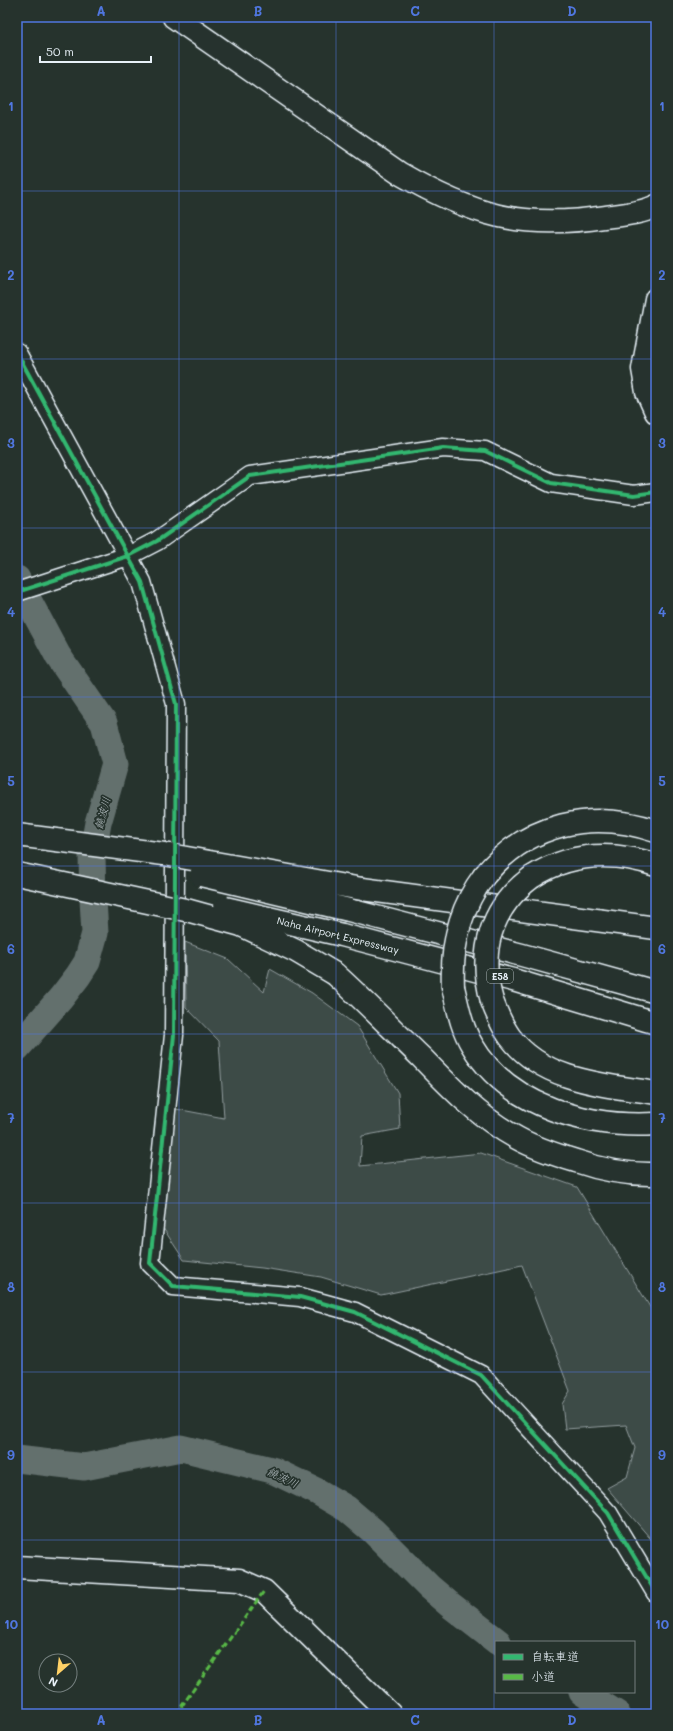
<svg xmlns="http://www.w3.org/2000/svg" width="673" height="1731" viewBox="0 0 673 1731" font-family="Mali,'Klee One',sans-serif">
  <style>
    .green { fill: #3e4b47; stroke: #939ea0 }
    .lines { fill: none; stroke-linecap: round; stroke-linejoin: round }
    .river { stroke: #636f6d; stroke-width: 27 }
    .minor-casing { stroke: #e8f1f8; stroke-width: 21 }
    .tertiary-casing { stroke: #e8f1f8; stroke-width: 25 }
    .motorway-casing { stroke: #e8f1f8; stroke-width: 25 }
    .minor { stroke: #26332d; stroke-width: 18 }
    .tertiary { stroke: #26332d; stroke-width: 22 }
    .motorway { stroke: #26332d; stroke-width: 22 }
    .motorway-bridge-casing { stroke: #e8f1f8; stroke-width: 25; stroke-linecap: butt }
    .motorway-bridge { stroke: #26332d; stroke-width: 22 }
    .quiet { stroke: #58b947; stroke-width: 3; stroke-dasharray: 6 3; stroke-linecap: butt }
    .cycleway-casing { stroke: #26332d; stroke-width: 6 }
    .cycleway { stroke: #33b770; stroke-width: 4 }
    .grid { fill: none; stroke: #5077e0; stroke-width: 1; stroke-opacity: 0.55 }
    .labels { text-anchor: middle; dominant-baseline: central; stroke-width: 3.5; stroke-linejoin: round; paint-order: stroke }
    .shield { fill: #26332d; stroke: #aeb8bb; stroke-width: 1 }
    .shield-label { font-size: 9px; font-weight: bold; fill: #e8f1f8 }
    .street-label { font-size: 10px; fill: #e8f1f8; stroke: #26332d }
    .water-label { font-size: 11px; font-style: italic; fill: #b3bdc0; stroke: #26332d }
    .neatline { fill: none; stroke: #5077e0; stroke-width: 1.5 }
    .grid-label { font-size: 13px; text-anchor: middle; font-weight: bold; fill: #5077e0 }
  </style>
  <rect width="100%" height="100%" fill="#26332d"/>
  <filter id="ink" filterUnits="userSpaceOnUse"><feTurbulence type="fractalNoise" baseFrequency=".025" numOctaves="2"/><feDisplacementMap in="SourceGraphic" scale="8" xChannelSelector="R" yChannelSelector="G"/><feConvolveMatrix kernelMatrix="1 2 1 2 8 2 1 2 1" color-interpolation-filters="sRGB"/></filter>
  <g filter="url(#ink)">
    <path class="green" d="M185 942 228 959 264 992 270 969 312 993 357 1026 398 1093 400 1129 362 1136 360 1166 481 1153 577 1187 656 1317V1545L607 1488 627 1477 635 1448 626 1425 565 1429 562 1404 570 1391 522 1265 381 1295 321 1277 262 1268 184 1260 161 1225 171 1108 224 1118 219 1041 186 1007Z"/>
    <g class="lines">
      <path class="river" d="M17 579 58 656 104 723 115 764 98 823 92 856 93 900 95 933 87 962 78 976 61 998 17 1048
        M17 1459 84 1467 181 1448 272 1470 318 1492 347 1509 373 1531 429 1587 449 1604 498 1642
        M582 1692 617 1714"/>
      <defs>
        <path id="minor" d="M17 353 142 582 176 704 174 1035 150 1263 173 1286 300 1297 355 1312 481 1375 608 1513 656 1593
          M17 592 128 556 157 541 250 476 443 448 485 451 551 483 634 495 656 492"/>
        <path id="tertiary" d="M174 17 399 173C472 215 520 230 605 217 620 215 643 213 656 206
          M656 299 643 369 647 392 656 412
          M17 1567 239 1580 264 1591 390 1714"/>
        <path id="motorway" d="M484 876C527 823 592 809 656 831
          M532 877C571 852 613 851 656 865
          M362 889 656 928
          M349 910 522 955 656 992
          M342 935 513 980 656 1023
          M335 974C365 1001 393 1030 422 1058 451 1088 480 1118 517 1138 535 1148 556 1155 576 1161 602 1170 628 1175 656 1174
          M453 987C458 1007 461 1027 472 1045 508 1107 589 1128 656 1124
          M492 1001C497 1014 502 1026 510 1037 544 1082 605 1085 656 1093"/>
      </defs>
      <use href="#minor" class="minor-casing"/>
      <use href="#tertiary" class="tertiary-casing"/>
      <use href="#motorway" class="motorway-casing"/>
      <use href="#minor" class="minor"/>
      <use href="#tertiary" class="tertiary"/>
      <use href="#motorway" class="motorway"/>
      <defs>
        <path id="motorway-bridge" d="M17 835 164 854 362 889
          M17 874 190 911 241 925 296 951 335 974
          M201 875 349 910
          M225 908 342 935
          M453 987C451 946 459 909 484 876
          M492 1001C478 952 490 908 532 877"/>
      </defs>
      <use href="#motorway-bridge" class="motorway-bridge-casing"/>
      <use href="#motorway-bridge" class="motorway-bridge"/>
      <path class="quiet" d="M176 1714 264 1591"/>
      <defs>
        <path id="cycleway" d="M17 353 142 582 176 704 174 1035 150 1263 173 1286 300 1297 355 1312 481 1375 608 1513 656 1593
          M17 592 128 556 157 541 250 476 443 448 485 451 551 483 634 495 656 492"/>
      </defs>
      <use href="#cycleway" class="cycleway-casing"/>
      <use href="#cycleway" class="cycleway"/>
    </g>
  </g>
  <path class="grid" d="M179 17V1714M336 17V1714M494 17V1714M17 191H656M17 359H656M17 528H656M17 697H656M17 866H656M17 1034H656M17 1203H656M17 1372H656M17 1540H656"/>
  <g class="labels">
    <rect class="shield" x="487" y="969" width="26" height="14" rx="3"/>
    <g class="shield-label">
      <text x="500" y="976">E58</text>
    </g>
    <g class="street-label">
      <text transform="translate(338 935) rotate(14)">Naha Airport Expressway</text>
    </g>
    <g class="water-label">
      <text transform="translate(102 813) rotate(-75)">饒波川</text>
      <text transform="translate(283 1477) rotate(25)">饒波川</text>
    </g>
  </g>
  <rect width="673" height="1731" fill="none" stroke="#26332d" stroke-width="44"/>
  <rect x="495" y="1641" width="140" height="52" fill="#26332d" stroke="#747f7e"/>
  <rect x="503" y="1654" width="20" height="6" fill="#33b770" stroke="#747f7e"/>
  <text x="531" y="1661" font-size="12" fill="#e8f1f8">自転車道</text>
  <rect x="503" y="1674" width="20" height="6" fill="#58b947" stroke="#747f7e"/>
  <text x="531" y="1681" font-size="12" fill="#e8f1f8">小道</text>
  <g transform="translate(58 1673) rotate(208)"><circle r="19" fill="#26332d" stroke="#747f7e"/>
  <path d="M0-3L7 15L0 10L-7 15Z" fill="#ffd166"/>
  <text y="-6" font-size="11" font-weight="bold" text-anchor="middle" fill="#e8f1f8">N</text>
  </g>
  <path d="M40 56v6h111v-6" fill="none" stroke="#e8f1f8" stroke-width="2"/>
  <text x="46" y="56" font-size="12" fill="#e8f1f8" stroke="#26332d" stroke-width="3" paint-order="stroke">50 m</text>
  <rect x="22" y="22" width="629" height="1687" class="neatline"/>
  <g class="grid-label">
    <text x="101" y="16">A</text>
    <text x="258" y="16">B</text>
    <text x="415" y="16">C</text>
    <text x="572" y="16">D</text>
    <text x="11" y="111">1</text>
    <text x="662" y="111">1</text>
    <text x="11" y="280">2</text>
    <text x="662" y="280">2</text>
    <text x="11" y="448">3</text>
    <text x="662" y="448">3</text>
    <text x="11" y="617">4</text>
    <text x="662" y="617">4</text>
    <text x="11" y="786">5</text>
    <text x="662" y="786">5</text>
    <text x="11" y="954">6</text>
    <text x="662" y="954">6</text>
    <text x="11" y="1123">7</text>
    <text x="662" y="1123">7</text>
    <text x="11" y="1292">8</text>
    <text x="662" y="1292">8</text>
    <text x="11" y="1460">9</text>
    <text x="662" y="1460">9</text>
    <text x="11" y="1629">10</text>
    <text x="662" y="1629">10</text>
    <text x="101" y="1725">A</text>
    <text x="258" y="1725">B</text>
    <text x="415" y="1725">C</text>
    <text x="572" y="1725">D</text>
  </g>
</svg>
